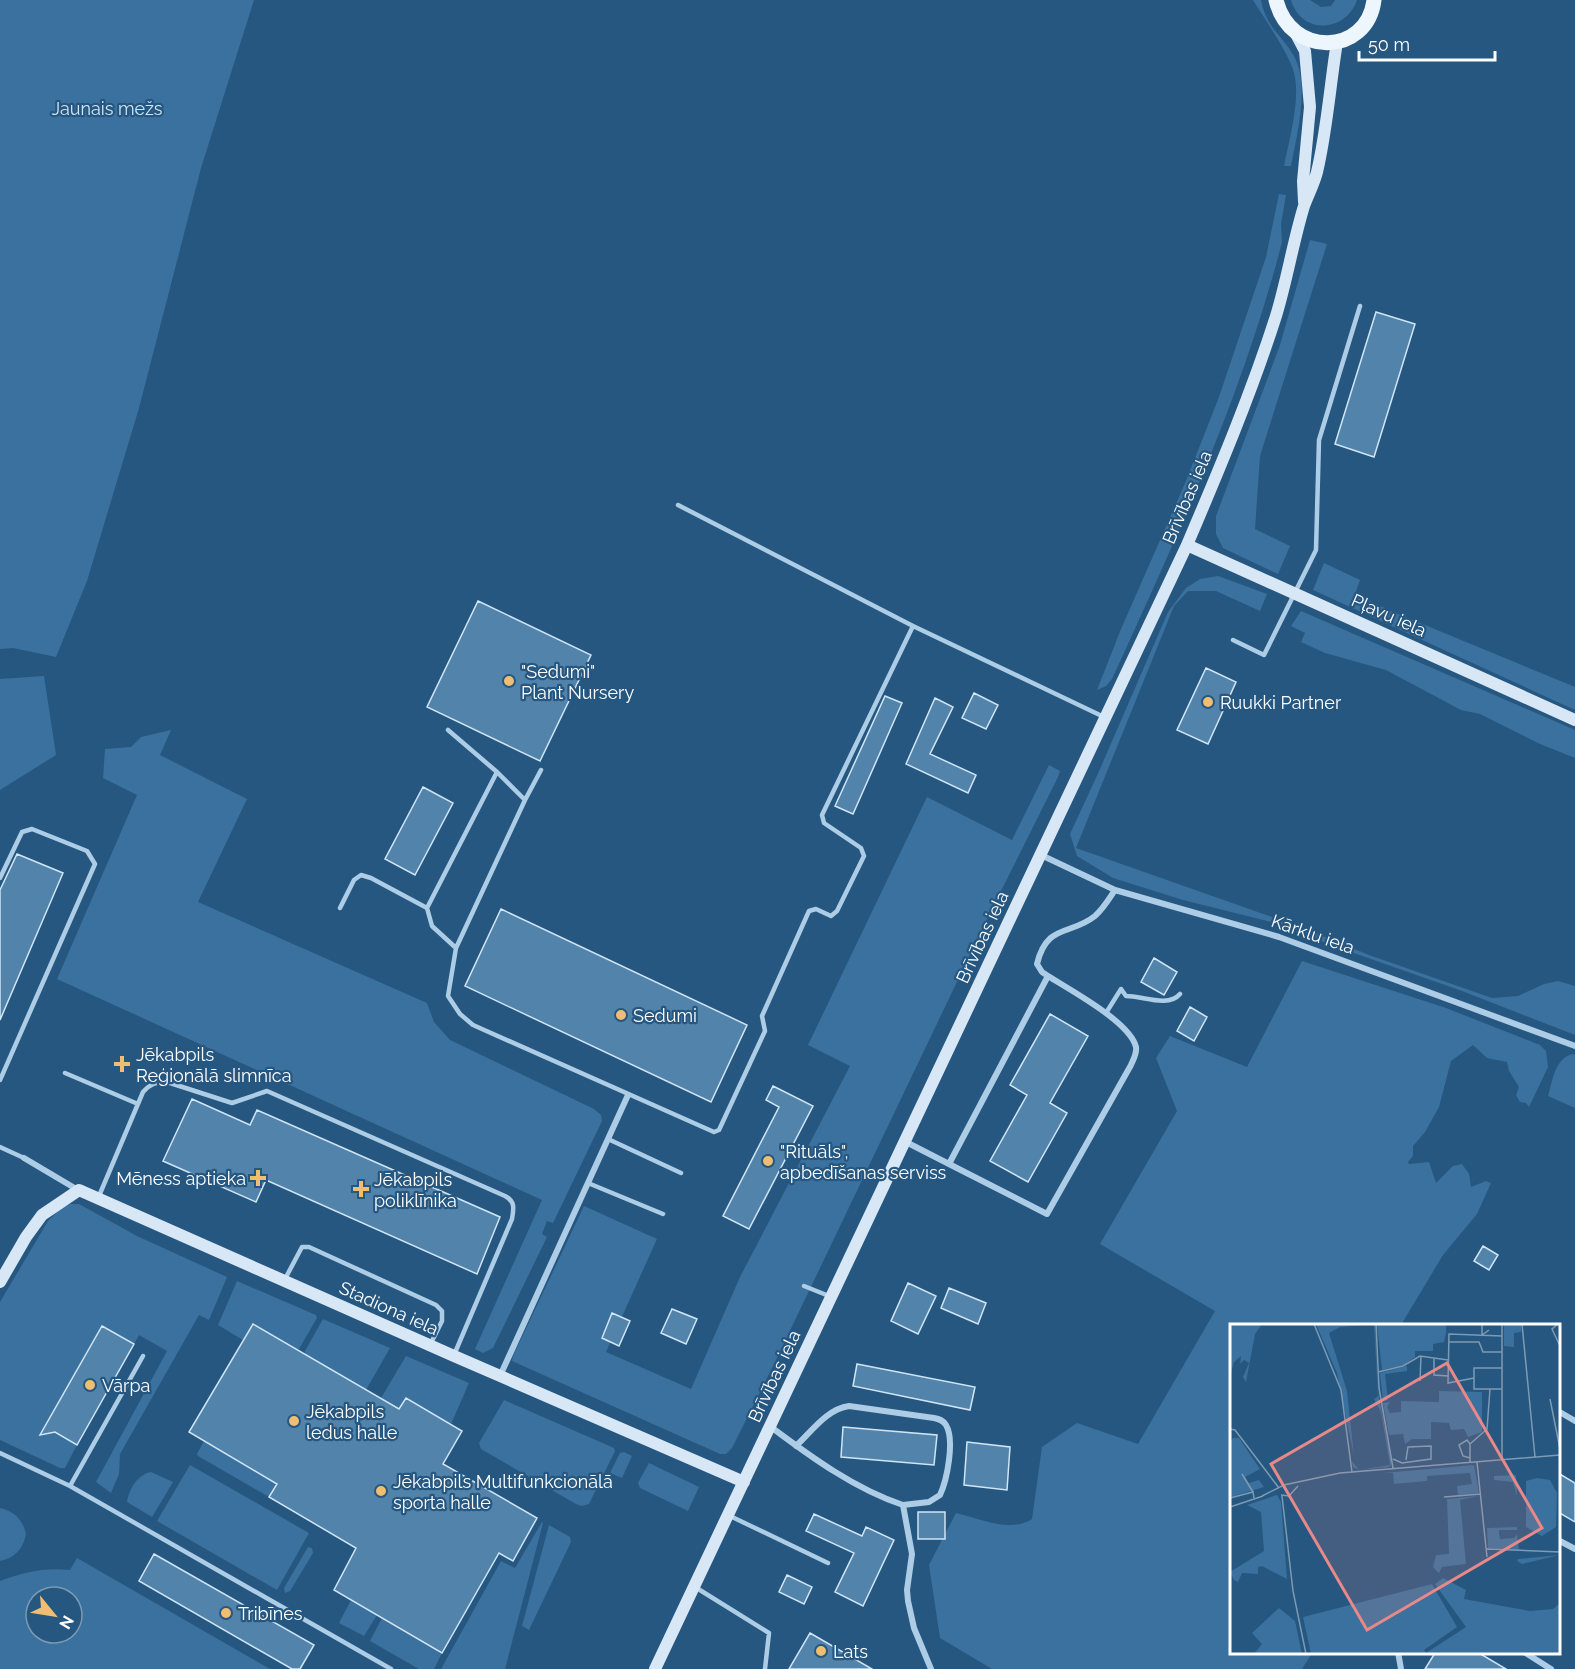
<svg xmlns="http://www.w3.org/2000/svg" width="1575" height="1669" viewBox="0 0 1575 1669" font-family="Raleway,sans-serif">
  <style>
    .green { fill: #3b719e; fill-rule: evenodd }
    .building { fill: #5283ab; stroke: #d0e5f5; stroke-width: 1.5 }
    .lines { fill: none; stroke-linecap: round; stroke-linejoin: round }
    .lane { stroke: #adcde6; stroke-width: 4.5 }
    .street { stroke: #adcde6; stroke-width: 6 }
    .secondary { stroke: #d7e7f6; stroke-width: 12 }
    .primary { stroke: #eef6fd; stroke-width: 15 }
    .poi-dot { fill: #efbe72; stroke: #265780; stroke-width: 2 }
    .labels { text-anchor: middle; dominant-baseline: central; stroke-width: 4.5; stroke-linejoin: round; paint-order: stroke }
    .park-label { font-size: 18px; fill: #d0e5f5; stroke: #265780 }
    .street-label { font-size: 18px; fill: #fff; stroke: #265780 }
    .poi-label { font-size: 18px; fill: #fff; stroke: #265780; text-anchor: start }
    .inset-road { fill: none; stroke: #7d9ab3; stroke-width: 1.5 }
    .view { fill: #e88989; fill-opacity: 0.15; stroke: #e88989; stroke-width: 3 }
    .inset-edge { fill: none; stroke: #fff; stroke-width: 3 }
  </style>
  <rect width="100%" height="100%" fill="#265780"/>
  <path class="green" d="M0 0H254L201 168 139 408 87 581 56 657 13 648 0 649Z
    M1253 0H1261C1266 27 1281 34 1294 56 1310 85 1297 135 1291 166H1284C1289 139 1301 100 1294 73 1290 55 1264 18 1253 0Z
    M1291 0H1310L1321 7 1331 6 1335 0H1357C1346 33 1301 35 1291 0Z
    M1279 194 1286 195 1281 224 1282 242C1243 394 1177 537 1112 679L1106 686 1097 690 1121 629 1186 481 1219 397 1266 257Z
    M1310 240 1327 244 1260 456 1255 529 1290 546 1278 574 1223 548 1216 534V516L1280 345Z
    M1324 563 1360 580 1355 594 1391 611 1575 687V710L1313 590Z
    M1218 576 1267 594 1260 611 1216 591H1188L1174 606 1076 848 1303 928 1369 955 1492 998 1518 996 1544 984 1558 981 1575 986V1035L1462 991 1328 944 1283 925 1183 900 1113 878 1077 856 1070 834 1100 769 1168 612 1186 588 1200 579Z
    M1301 611 1575 730V758L1540 744 1480 714 1461 710 1386 670 1325 653 1301 642 1305 633 1291 626Z
    M44 676 56 755 0 790V679Z
    M171 730 160 755 247 799 198 902 427 1003 434 1022 450 1040 594 1109 601 1115 602 1121 553 1223 547 1221 542 1234 547 1237 493 1348 483 1353 475 1349 542 1200 57 979 137 795 103 778 105 749 131 747 141 737Z
    M1049 765 1060 771 1058 777 989 915 774 1364 732 1448 726 1454H720L512 1361 513 1356 584 1206 657 1239 606 1352 691 1389 740 1277 850 1066 808 1045 927 797 1012 840Z
    M1302 961 1446 1008 1540 1045 1546 1051 1548 1067 1529 1107 1526 1103 1520 1102 1516 1095 1519 1087 1509 1071 1507 1062 1487 1058 1473 1045 1451 1061 1439 1107 1425 1132 1413 1146V1156L1408 1162 1409 1164 1429 1162 1436 1183 1453 1166 1462 1164 1469 1174 1471 1187 1486 1181 1491 1183 1477 1214 1443 1255 1401 1325 1232 1326V1652L1312 1653 1302 1669H992L940 1638 929 1565 956 1513C981 1519 1010 1533 1032 1519L1042 1447 1077 1423 1138 1444 1215 1311 1100 1244 1177 1111 1156 1058 1170 1036 1247 1067Z
    M1572 1054 1575 1055V1108L1548 1096C1553 1080 1554 1060 1572 1054Z
    M71 1204H79L137 1236 227 1277 209 1320 199 1315 120 1454 119 1474 111 1493 96 1482 167 1351 139 1335 134 1344 102 1326 45 1426 47 1432 54 1431 77 1445 65 1468H60L0 1440V1302L48 1221 62 1207Z
    M237 1281 316 1315 317 1318 299 1349H297L253 1324 243 1340 218 1325Z
    M323 1319 390 1348 366 1390 305 1354V1351Z
    M406 1356 469 1383 451 1424 406 1399 399 1409 381 1398Z
    M504 1400 614 1448 615 1451 589 1504 582 1506 576 1504 481 1449 479 1443Z
    M204 1441 277 1484 269 1497 198 1456 197 1454Z
    M624 1452 632 1456 622 1478 610 1473 620 1453Z
    M649 1463 699 1487 688 1511 640 1488 638 1483Z
    M190 1465 309 1533 277 1590 157 1521Z
    M151 1472 173 1482 152 1517 127 1502C129 1489 138 1474 151 1472Z
    M0 1508C14 1511 23 1520 26 1534 23 1549 15 1558 0 1561Z
    M542 1522 543 1523 505 1669H441L501 1561 515 1568Z
    M549 1525 570 1537 571 1542 529 1630 522 1626Z
    M308 1547 312 1548 313 1553 290 1591 285 1593 284 1588Z
    M77 1558 270 1669H0V1581C23 1572 46 1567 70 1570ZM36 1597H72V1633H36Z
    M351 1600 377 1615 364 1636 339 1623Z
    M382 1618 442 1653 434 1669H419L370 1641Z"/>
  <path class="building" d="M1376 312 1415 324 1374 457 1335 444Z
    M478 601 591 655 540 761 427 707Z
    M1206 668 1236 682 1208 744 1177 730Z
    M974 693 998 705 986 729 962 718Z
    M885 696 902 703 853 814 835 806Z
    M935 698 953 707 930 754 976 775 968 793 906 764Z
    M423 787 453 803 415 875 385 859Z
    M17 854 63 873 0 1020V890Z
    M501 909 747 1025 711 1102 465 986Z
    M1154 958 1177 972 1164 995 1141 982Z
    M1190 1007 1207 1017 1194 1041 1177 1031Z
    M1050 1014 1088 1036 1050 1103 1067 1113 1028 1182 990 1161 1027 1095 1010 1085Z
    M773 1086 813 1106 749 1229 723 1216 779 1107 766 1100Z
    M192 1099 250 1125 257 1110 500 1217 477 1274 266 1180 256 1202 163 1161Z
    M1483 1246 1498 1255 1489 1270 1474 1261Z
    M908 1283 936 1296 918 1334 891 1321Z
    M949 1288 986 1303 978 1324 941 1308Z
    M672 1309 697 1319 686 1344 661 1333Z
    M612 1313 630 1321 619 1346 602 1338Z
    M253 1324 399 1409 406 1398 462 1431 443 1464 537 1518 513 1561 499 1553 442 1653 334 1590 356 1548 269 1497 277 1484 189 1432Z
    M102 1326 134 1344 77 1445 55 1432 40 1435Z
    M857 1364 975 1387 970 1410 853 1386Z
    M843 1427 937 1435 934 1465 841 1457Z
    M967 1442 1010 1447 1007 1490 964 1485Z
    M1558 1473 1575 1483V1522L1558 1512Z
    M918 1512H945V1539H918Z
    M814 1514 862 1536 866 1527 894 1540 863 1606 835 1592 854 1553 806 1531Z
    M154 1554 314 1645 300 1669H292L139 1581Z
    M787 1575 812 1587 804 1604 779 1592Z
    M810 1633 872 1669H789Z
    M1435 1653H1479L1506 1669H1425Z"/>
  <g class="lines">
    <path class="lane" d="M678 505 913 626
      M1233 640 1264 655 1316 550 1319 440 1360 306
      M448 730 497 772 525 800
      M497 772 427 908 432 926 456 948 448 996 460 1014 473 1025 714 1132 719 1130 765 1031 762 1016 809 911 816 909 831 916 837 911 864 856 861 848 824 823 822 815 913 626 1104 717
      M0 878 22 832 32 829 87 851 95 864 0 1080
      M340 908 354 880 361 875 371 878 427 908
      M456 948 525 800 541 770
      M1106 1013 1121 989 1126 996C1143 996 1168 1008 1180 994
      M65 1073 138 1104
      M608 1139 681 1173
      M0 1147 24 1158
      M588 1183 663 1214
      M99 1196 143 1092C150 1084 156 1082 167 1082L232 1103 267 1091 505 1196C515 1201 514 1208 512 1219L454 1355
      M285 1279 302 1247H309L436 1305 442 1311V1321L431 1343
      M804 1286 829 1296
      M0 1453 70 1486 391 1669
      M70 1486 143 1356
      M730 1516 828 1563
      M695 1587 769 1633 765 1669"/>
    <path class="street" d="M1041 855 1115 890 1279 937 1575 1046
      M1048 976 949 1164 1047 1214 1131 1065C1133 1060 1137 1054 1136 1047 1130 1022 1070 990 1048 976L1042 972 1037 964C1047 923 1070 936 1095 916 1103 909 1109 899 1115 890
      M906 1142 949 1164
      M24 1158 78 1190
      M500 1376 628 1095
      M1558 1411 1575 1421
      M771 1427C811 1457 855 1489 903 1505L912 1554 907 1590 908 1601 914 1628 931 1669
      M796 1446C812 1431 827 1409 849 1406L934 1418C939 1419 943 1420 946 1425 955 1440 947 1480 940 1495L929 1502 903 1505
      M1558 1540 1575 1549
      M1398 1652 1401 1669
      M1524 1652 1551 1669"/>
    <path class="secondary" d="M1296 34 1305 51 1310 107 1303 181 1304 202
      M1187 545 1575 720
      M0 1282 26 1237 42 1215 79 1190 454 1356 744 1482
      M655 1669 1187 545C1219 470 1251 394 1276 316 1287 280 1293 242 1304 206 1308 195 1314 184 1317 172 1327 130 1330 85 1337 42"/>
    <path class="primary" d="M1276 0C1290 58 1367 56 1374 0"/>
  </g>
  <g class="poi-dot">
    <circle cx="509" cy="681" r="6"/>
    <circle cx="1208" cy="702" r="6"/>
    <circle cx="621" cy="1015" r="6"/>
    <path d="M119 1055h6v6h6v6h-6v6h-6v-6h-6v-6h6z"/>
    <circle cx="768" cy="1161" r="6"/>
    <path d="M255 1169h6v6h6v6h-6v6h-6v-6h-6v-6h6z"/>
    <path d="M358 1180h6v6h6v6h-6v6h-6v-6h-6v-6h6z"/>
    <circle cx="90" cy="1385" r="6"/>
    <circle cx="294" cy="1421" r="6"/>
    <circle cx="381" cy="1491" r="6"/>
    <circle cx="226" cy="1613" r="6"/>
    <circle cx="821" cy="1651" r="6"/>
  </g>
  <g class="labels">
    <g class="park-label">
      <text x="107" y="108">Jaunais mežs</text>
    </g>
    <g class="street-label">
      <text transform="translate(1187 497) rotate(-67)">Brīvības iela</text>
      <text transform="translate(1389 615) rotate(24)">Pļavu iela</text>
      <text transform="translate(1313 934) rotate(19)">Kārklu iela</text>
      <text transform="translate(982 937) rotate(-65)">Brīvības iela</text>
      <text transform="translate(389 1308) rotate(24)">Stadiona iela</text>
      <text transform="translate(774 1376) rotate(-65)">Brīvības iela</text>
    </g>
    <g class="poi-label">
      <text x="521" y="671">"Sedumi"<tspan x="521" dy="21">Plant Nursery</tspan></text>
      <text x="1220" y="702">Ruukki Partner</text>
      <text x="633" y="1015">Sedumi</text>
      <text x="136" y="1054">Jēkabpils<tspan x="136" dy="21">Reģionālā slimnīca</tspan></text>
      <text x="780" y="1151">"Rituāls",<tspan x="780" dy="21">apbedīšanas serviss</tspan></text>
      <text x="246" y="1178" text-anchor="end">Mēness aptieka</text>
      <text x="374" y="1179">Jēkabpils<tspan x="374" dy="21">poliklīnika</tspan></text>
      <text x="102" y="1385">Vārpa</text>
      <text x="306" y="1411">Jēkabpils<tspan x="306" dy="21">ledus halle</tspan></text>
      <text x="393" y="1481">Jēkabpils Multifunkcionālā<tspan x="393" dy="21">sporta halle</tspan></text>
      <text x="238" y="1613">Tribīnes</text>
      <text x="833" y="1651">Lats</text>
    </g>
  </g>
  <g transform="translate(1230 1324)">
    <rect width="330" height="330" fill="#265780"/>
    <path d="M0 0H32L25 10 16 58 13 53 19 39 14 36 10 40 11 32 4 38 0 53ZM86 0H145L148 68 161 135V141L159 143 129 146 123 143 122 137 129 146 160 141 151 88 144 75 148 72 144 0 110 3 99 9 117 67 124 132 107 49ZM147 0H216V9L214 18 203 20V27H185V33L174 41 152 46ZM274 0H291V8L284 9V23L274 22ZM177 42V47L155 50 158 76 153 77 150 49ZM209 67 252 68V108L238 113 234 105 221 106 219 99 201 98V115H182L175 120 173 110 159 111 153 79 160 78 157 83 160 89 171 88V77L209 78ZM3 114H9L30 145 15 153 19 159 29 156 34 163 0 173V117ZM244 141 249 169 228 171 227 162 242 160 240 149 197 152V157L164 160 163 149H153ZM286 151 287 172 283 158 264 156V152ZM307 154 320 156 327 169 326 203 312 212 296 203V157ZM47 171 51 178 57 255 32 242 28 243V250L12 249 8 258 4 256 0 248 34 227 31 188 17 181ZM248 172 230 176 236 240 212 243 209 249 203 243 206 231 219 230 217 175ZM287 203V206H269V210L270 215 284 214 287 210 289 226 258 224 257 204ZM330 231 292 240 287 237 288 235ZM213 254 236 266 234 275 300 287 323 285 330 279V330H81L73 293 202 260 227 303 194 326 196 329 236 303 205 260ZM49 284 65 297 72 330H24L32 320 22 309Z" fill="#3b719e"/>
    <path class="inset-road" d="M84 0 111 66 122 148M146 0 149 64 163 144M252 0V11L259 6M292 0 305 133M328 0 322 5 330 22M219 18H249L253 28H272M204 35V51L218 52M272 44H244V65H272M148 48 173 42 190 32 218 36M244 54 218 59 219 10 272 12M190 57 191 32M320 75 330 125M0 105 5 106 49 164M240 120 237 116 229 121 233 132 240 134M163 135 172 139 201 135V122L178 123 176 136M272 136V0M240 138V120L257 105 260 65M247 138 257 233M12 150 23 168M51 171 59 172 68 162M32 172 54 161 110 149 330 131M52 172 63 267 76 330M214 173 251 170M0 174 23 168 24 174M0 183 33 172M257 225 330 228"/>
    <path class="view" d="M217 39 312 204 137 306 41 140Z"/>
    <rect width="330" height="330" class="inset-edge"/>
  </g>
  <g transform="translate(54 1615) rotate(120)"><circle r="28" fill="#265780" stroke="#7d9ab3" stroke-width="1.5"/>
  <path d="M0-4.5L10 22L0 15L-10 22Z" fill="#efbe72"/>
  <text y="-9" font-size="16" font-weight="bold" text-anchor="middle" fill="#ffffff">N</text>
  </g>
  <path d="M1359 51v9h136v-9" fill="none" stroke="#ffffff" stroke-width="3"/>
  <text x="1368" y="51" font-size="18" fill="#ffffff" stroke="#265780" stroke-width="4.5" paint-order="stroke">50 m</text>
</svg>
